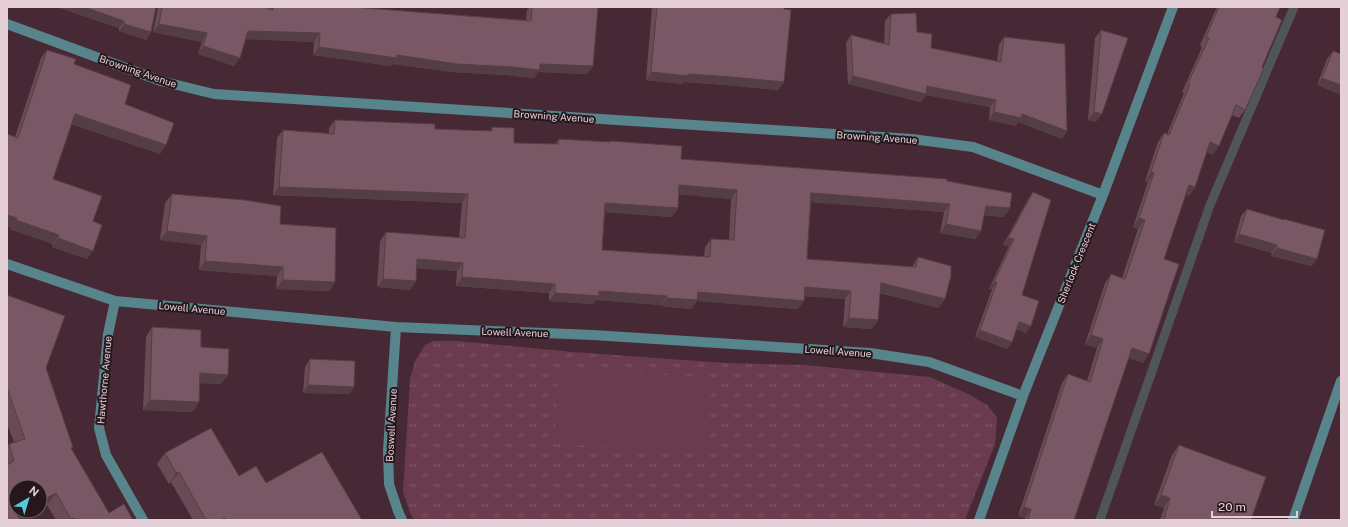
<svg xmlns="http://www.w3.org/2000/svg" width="1348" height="527" viewBox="0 0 1348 527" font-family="'Public Sans',sans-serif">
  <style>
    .grass { fill: url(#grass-tufts) }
    .pitch { fill: #6a3b4e }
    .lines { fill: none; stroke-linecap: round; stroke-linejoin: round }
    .stream { stroke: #505558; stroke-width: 9 }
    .minor { stroke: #58858b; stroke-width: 10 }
    .wall { fill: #684b56; fill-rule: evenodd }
    .shaded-wall { fill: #553d46 }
    .building { fill: #795764; stroke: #553d46; fill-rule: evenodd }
    .labels { text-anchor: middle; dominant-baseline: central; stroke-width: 4; stroke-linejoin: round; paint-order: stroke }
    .street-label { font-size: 10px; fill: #e5d0d7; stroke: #25171c }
  </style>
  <defs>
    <pattern id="grass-tufts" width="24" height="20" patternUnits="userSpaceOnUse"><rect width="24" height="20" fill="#6a3b4e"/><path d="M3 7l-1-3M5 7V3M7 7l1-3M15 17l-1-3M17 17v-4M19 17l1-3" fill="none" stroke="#7f5667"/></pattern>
  </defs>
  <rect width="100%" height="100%" fill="#472935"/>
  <path class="grass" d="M433 341H457L573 352 725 363 804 365 930 377 968 394 987 405 997 417 995 444 965 520H414L411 515 403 492 410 379 415 361 425 345Z"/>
  <path class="pitch" d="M558 371 711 377 709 451 555 444Z"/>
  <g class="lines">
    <path class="stream" d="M1100 520 1210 205 1294 7"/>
    <path class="minor" d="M7 24 161 81 214 94 912 139 973 147 1103 195
      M7 264 115 301 396 327 593 335 870 353 929 362 1023 396
      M115 301 108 334 99 428 106 455 143 520
      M396 327 388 451 389 484 398 511 402 520
      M979 520 1023 396 1103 195 1173 7
      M1293 520 1341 381"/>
  </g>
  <path class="wall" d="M57 7H156L151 32 146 40 119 31V28Z
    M158 7H264L268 8V7H353L526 20 527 10 530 7H598L593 66 587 74 538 72 534 78 506 75 452 72 393 64 391 66 313 55 314 42 246 39 234 66 198 54 202 42 153 32Z
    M652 7H784V82L778 90 727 85 684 82 682 84 646 80Z
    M1217 7H1280L1276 17 1262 67 1245 110 1239 118 1232 115 1213 155 1207 152 1195 187 1189 196 1186 194 1164 259 1143 363 1129 358 1074 520H1025V518L1018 516 1062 383 1068 374 1087 381 1097 348 1085 344 1105 283 1111 274 1122 278 1138 229 1133 227 1148 182 1145 181 1158 142 1164 133 1167 134 1184 93 1182 92 1202 47 1200 45Z
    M891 14 917 32 931 48 997 61 999 44 1004 37 1067 131 1062 139 1018 122 1016 126 989 120 990 107 926 95 921 102 848 84 846 43 851 35 884 43 885 21Z
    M1101 30 1096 122 1088 120 1095 38Z
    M47 50 74 64 125 104 160 154 71 124 53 179 93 221 87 259 52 247 53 244 10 229 11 227 7 226V134L15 137 41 58Z
    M1333 51 1341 54V95L1317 85 1327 59Z
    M335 120 435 129 490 131 492 127 514 143 555 144 559 139 610 142V141L681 159 947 181 1010 208 1004 217 984 215 981 231 975 239 940 233 944 212 811 202 807 259 912 267 918 257 939 308 880 293 878 320 872 329 843 327 845 299 804 296 798 309 697 301 691 309 661 306V305L596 300 593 304 549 301V293L456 286 457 271 417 268 416 281 410 290 377 287 380 241 386 232 459 238 462 203 273 195 277 138 283 130 329 133V128ZM679 194 731 199 729 240 711 239 705 247 704 257 602 250 605 212 672 217 678 208Z
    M1033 192 1022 295 1026 333 1017 329 1012 342 1007 349 975 337 992 289H989L1009 246 1003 245 1028 199Z
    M172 194 280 224 335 282 329 291 276 289 277 276 199 270 201 245 160 240 165 203Z
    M1247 209 1312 266 1271 256 1272 253 1234 242 1241 216Z
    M7 295 46 368 71 450 109 513 133 520H56L47 505 7 520V447L9 444 14 442 7 424Z
    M152 327 201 347 221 384 200 383 199 402 192 412 143 410 146 337Z
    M310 359 354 387 349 394 303 393 305 367Z
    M1179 445 1251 520H1160L1164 508 1154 505 1172 455Z
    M165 453 239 476 266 483 362 520H193L171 482 169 484 157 464Z"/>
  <path class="shaded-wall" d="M57 7H84L124 21 119 28Z
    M124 24 151 32 146 40 119 31Z
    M159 24 207 33 202 42 153 32Z
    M248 31 320 33 314 42 243 39Z
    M203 46 240 58 234 66 198 54Z
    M319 47 397 55 540 64 593 66 587 74 538 72 534 78 506 75 452 72 393 64 391 66 313 55Z
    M651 72 732 77 784 82 778 90 727 85 684 82 682 84 646 80Z
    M853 76 927 86 996 100 990 107 926 95 921 102 848 84Z
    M1322 78 1341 85V95L1317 85Z
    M994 112 1022 114 1067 131 1062 139 1018 122 1016 126 989 120Z
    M1094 112 1102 114 1096 122 1088 120Z
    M75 114 166 145 160 154 68 123Z
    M1210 142 1219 146 1213 155 1204 151Z
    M1151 172 1154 173 1148 182 1145 181Z
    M679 185 737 190 731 199 673 194Z
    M1189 185 1195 187 1189 196 1183 193Z
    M279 187 468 194 462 203 273 195Z
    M811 193 950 204 944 212 805 202Z
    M605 203 678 208 672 217 599 212Z
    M986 206 1010 208 1004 217 980 215Z
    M7 215 17 218 11 227 7 226Z
    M1139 218 1145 220 1138 229 1133 227Z
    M16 220 59 235 53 244 10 229Z
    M946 224 981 231 975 239 940 233Z
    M167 231 207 236 201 245 160 240Z
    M1239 234 1277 245 1272 253 1234 242Z
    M58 238 93 251 87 259 52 247Z
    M1008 238 1014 239 1009 246 1003 245Z
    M1277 248 1317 259 1312 266 1271 256Z
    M417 259 463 263 457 271 411 268Z
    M205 261 283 267 277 276 199 270Z
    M462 277 555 284 549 293 456 286Z
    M383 279 416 281 410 290 377 287Z
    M283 280 335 282 329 291 276 289Z
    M994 282H997L992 289H989Z
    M881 283 945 299 939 308 875 291Z
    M805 287 851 291 845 299 799 296Z
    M599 291 667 296 661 305 596 300 593 304 549 301 555 293Z
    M698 292 804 301 798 309 697 301 691 309 661 306 667 298Z
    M849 318 878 320 872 329 843 327Z
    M1019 322 1031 326 1026 333 1015 329Z
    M980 330 1012 342 1007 349 975 337Z
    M1091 335 1103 339 1097 348 1085 344Z
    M1132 348 1149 354 1143 363 1126 357Z
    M200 373 228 375 221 384 193 383Z
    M308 385 354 387 349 394 303 393Z
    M150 400 199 402 192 412 143 410Z
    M179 472 171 482 169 484 176 473Z
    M56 493 47 505 40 509V502Z
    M1161 495 1170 498 1164 508 1154 505Z
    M1024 507 1031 509 1025 518 1018 516Z
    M25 511H37L21 520H14L17 515Z"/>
  <path class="building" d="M84 7H156L151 32 124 24V21Z
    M162 7H264L273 10V7H353L531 21 532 7H598L593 66 540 64V70L512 67 457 64 397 55V58L319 47 320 33 248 31 240 58 203 46 207 33 159 24Z
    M657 7H784V9L791 10 784 82 732 77 688 74V76L651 72Z
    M1219 7H1280L1276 17 1282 20 1262 67 1264 68 1245 110 1236 105 1219 146 1210 142 1195 187 1189 185 1164 259 1179 264 1149 354 1132 348 1074 520H1028L1031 509 1024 507 1068 374 1090 382 1103 339 1091 335 1111 274 1125 279 1145 220 1139 218 1154 173 1151 172 1164 133 1169 135 1190 84 1188 83 1209 38 1206 37Z
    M916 13 917 32 932 34 931 48 1001 62 1004 37 1065 44 1067 131 1022 114 1021 118 994 112 996 100 927 86 926 94 853 76 851 35 889 45 891 14Z
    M1101 30 1128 38 1102 114 1094 112Z
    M47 50 76 59 74 64 131 85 125 104 174 123 166 145 75 114 53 179 102 196 93 221 102 225 93 251 58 238 59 235 16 220 17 218 7 215V134L18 138Z
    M1333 51 1341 54V85L1322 78Z
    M335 120 435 124V129L492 131V127L514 128V143L558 144 559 139 610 142V141L682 146 681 159 947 179V181L1012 193 1010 208 986 206 981 231 946 224 950 204 811 193 807 259 916 267 918 257 951 266V276L945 299 881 283 878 320 849 318 851 291 805 287 804 301 698 292 697 300 667 298V296L599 291V296L555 293V284L462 277 463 263 417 259 416 281 383 279 386 232 465 238 468 194 279 187 283 130 334 134ZM679 185 737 190 734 240 711 239 710 257 602 250 605 203 678 208Z
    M1033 192 1051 200 1022 295 1039 301 1031 326 1019 322 1012 342 980 330 997 282H994L1014 239 1008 238Z
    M172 194 245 200 281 206 280 224 336 228 335 282 283 280V267L205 261 207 236 167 231Z
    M1247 209 1284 220V219L1325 230 1317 259 1277 248V245L1239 234Z
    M7 295 65 316 46 368 73 447 71 448 109 513 124 504 133 520H76L74 518 71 519 56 493 40 502V487H16V511H25L17 515 20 520H7V465L14 461 9 444 25 439 7 388Z
    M152 327 201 330V347L229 349 228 375 200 373 199 402 150 400Z
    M310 359 355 361 354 387 308 385Z
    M211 428 239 476 256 466 266 483 322 452 362 520H227L225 518 221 520H206L179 472 176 473 165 453Z
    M1179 445 1266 477 1251 520H1164L1170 498 1161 495Z"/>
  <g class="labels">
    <g class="street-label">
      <text transform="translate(138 71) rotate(19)">Browning Avenue</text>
      <text transform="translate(554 116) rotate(4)">Browning Avenue</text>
      <text transform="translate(877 137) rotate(4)">Browning Avenue</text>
      <text transform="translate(1076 263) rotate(-68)">Sherlock Crescent</text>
      <text transform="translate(192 308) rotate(5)">Lowell Avenue</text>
      <text transform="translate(515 332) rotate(2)">Lowell Avenue</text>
      <text transform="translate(838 351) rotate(4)">Lowell Avenue</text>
      <text transform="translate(104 380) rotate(-85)">Hawthorne Avenue</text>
      <text transform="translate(391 425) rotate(-87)">Boswell Avenue</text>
    </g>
  </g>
  <rect width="1348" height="527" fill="none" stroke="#e5d0d7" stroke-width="16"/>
  <g transform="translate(28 499) rotate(38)"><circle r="19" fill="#25171c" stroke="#726167"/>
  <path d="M0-3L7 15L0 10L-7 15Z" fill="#53cbda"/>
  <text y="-6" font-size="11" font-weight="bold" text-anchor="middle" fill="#e5d0d7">N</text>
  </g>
  <path d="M1212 511v6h85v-6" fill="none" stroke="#e5d0d7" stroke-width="2"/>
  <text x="1218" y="511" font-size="12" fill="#e5d0d7" stroke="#25171c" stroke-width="3" paint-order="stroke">20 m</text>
</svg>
